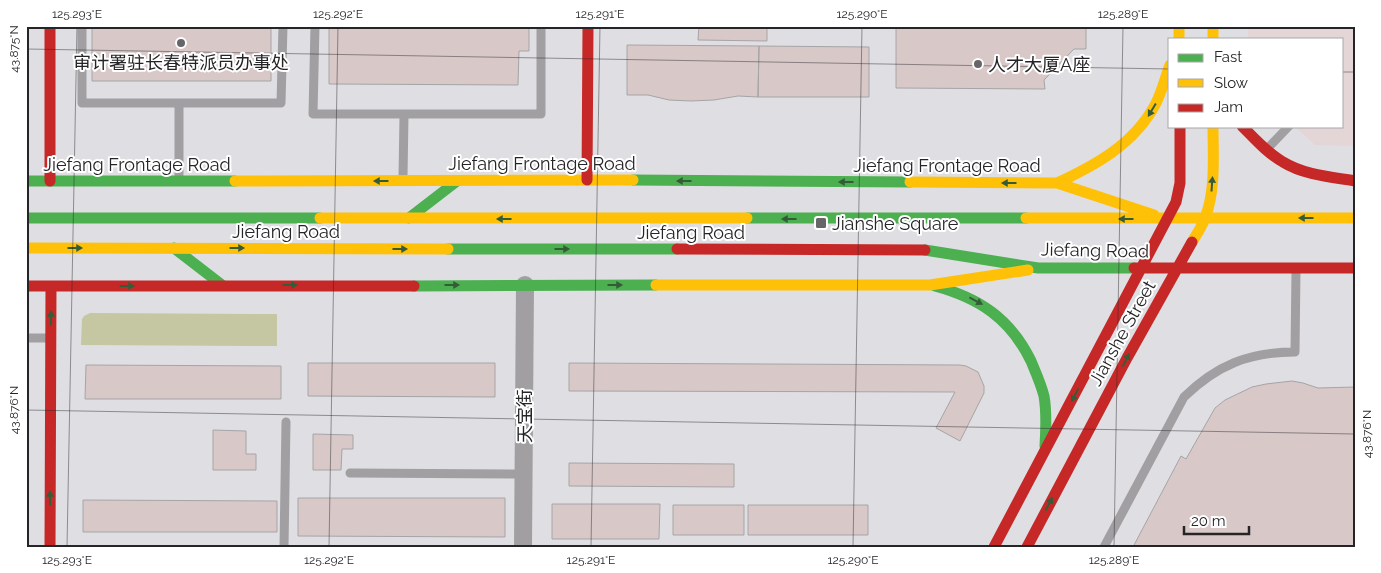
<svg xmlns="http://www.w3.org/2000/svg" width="1381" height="573" viewBox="0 0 1381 573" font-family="Raleway,'Noto Sans SC',sans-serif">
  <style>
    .education { fill: #e4d5d7 }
    .green { fill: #c4c7a1 }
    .building { fill: #d8c8c8; stroke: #a6a4a6 }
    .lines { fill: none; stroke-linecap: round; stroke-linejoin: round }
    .lane { stroke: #a19fa1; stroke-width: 9 }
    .street { stroke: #a19fa1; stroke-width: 18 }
    .fast { stroke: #4caf50; stroke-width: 11 }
    .slow { stroke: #ffc107; stroke-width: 11 }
    .jam { stroke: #c62828; stroke-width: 11 }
    .oneway { fill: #355c38 }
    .ticks { fill: none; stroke: #252528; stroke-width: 1; stroke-opacity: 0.45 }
    .poi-dot { fill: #666669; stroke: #fff; stroke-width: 2 }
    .labels { text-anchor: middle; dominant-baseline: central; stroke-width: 4; stroke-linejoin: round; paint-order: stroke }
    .poi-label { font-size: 18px; fill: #252528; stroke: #fff; text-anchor: start }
    .street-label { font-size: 18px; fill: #252528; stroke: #fff }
    .neatline { fill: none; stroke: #252528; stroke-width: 2 }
    .ticks-label { font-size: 12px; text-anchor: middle; fill: #252528 }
  </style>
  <rect width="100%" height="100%" fill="#dfdfe3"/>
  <path class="education" d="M1248 26H1355V146L1315 145 1294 126H1342V39H1248Z"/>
  <path class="green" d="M90 313 277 314V346L81 345 82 319 84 316Z"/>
  <path class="building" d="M92 26H271V81H92Z
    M329 26H529V51H519L518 85 329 84Z
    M699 26H767V41L698 40Z
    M896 26H1086V49H1074L1044 80 1045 89 896 88Z
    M627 45 759 46 758 97 738 96 714 100 691 101 669 100 648 95H627Z
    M759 46 869 47V97H758Z
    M308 363H495V397L308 396Z
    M569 363 960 365 966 366 978 372 984 386V393L960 441 936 428 955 392 569 391Z
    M86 365 281 366V399H85Z
    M1292 381 1303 383 1318 388 1355 387V547H1133L1181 456 1186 459 1215 408 1225 400 1252 387 1266 384Z
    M213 430 246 431V454H256V470H213Z
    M313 434 353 435V449H342L341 470H313Z
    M569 463 734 464V487L569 486Z
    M298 498H505V537L298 536Z
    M83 500 277 501V532H83Z
    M552 504H660L659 539H552Z
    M673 505H744V535H673Z
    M748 505H868V535H748Z"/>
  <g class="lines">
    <path class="lane" d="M82 26V103H281L283 26
      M315 26 313 114H541V26
      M1268 148 1289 126
      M179 178V103
      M403 178 404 115
      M26 338H50
      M350 473 524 474
      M284 547 286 422
      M1104 547 1184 397C1217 365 1249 352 1295 352L1296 270"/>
    <path class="street" d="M523 547 525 285"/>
    <path class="fast" d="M633 180 910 182
      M26 181H235
      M26 218H320
      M409 218 457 181
      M747 218H1026
      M174 248 222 285
      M448 249H677
      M925 250 1038 268H1134
      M414 286 656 285
      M935 286C979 298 1010 318 1031 361 1036 373 1041 384 1044 396 1047 413 1046 430 1045 446"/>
    <path class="slow" d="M1179 26V39
      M1213 26V39
      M235 181 633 180
      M910 182 1057 183 1154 215
      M1057 183C1096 165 1134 144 1155 105 1162 92 1165 78 1170 65
      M320 218H747
      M1026 218H1355
      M1192 242C1196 235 1202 227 1205 218 1216 190 1213 156 1213 126
      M26 248 448 249
      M656 285H930L1028 270"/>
    <path class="jam" d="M50 26V181
      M1242 126C1255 139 1267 153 1283 162 1304 175 1331 177 1355 181
      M587 180 588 26
      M677 249 925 250
      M1134 268H1355
      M26 286H414
      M50 547 51 286
      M994 547 1176 202 1180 183V126
      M1027 547 1127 358 1192 242"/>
  </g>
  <defs><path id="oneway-solid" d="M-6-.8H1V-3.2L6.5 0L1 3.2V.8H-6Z" transform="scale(1.25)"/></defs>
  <g class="oneway">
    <use href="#oneway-solid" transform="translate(1152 110) rotate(121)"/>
    <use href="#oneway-solid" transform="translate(381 181) rotate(180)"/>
    <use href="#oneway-solid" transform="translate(684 181) rotate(-180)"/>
    <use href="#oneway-solid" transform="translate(846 182) rotate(-180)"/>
    <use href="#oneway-solid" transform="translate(1009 183) rotate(-180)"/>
    <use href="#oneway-solid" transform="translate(1212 184) rotate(-86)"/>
    <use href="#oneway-solid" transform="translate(1306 218) rotate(180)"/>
    <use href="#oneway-solid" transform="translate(504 219) rotate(-180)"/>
    <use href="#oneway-solid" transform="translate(789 219) rotate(-180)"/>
    <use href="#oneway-solid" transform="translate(1126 219) rotate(-180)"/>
    <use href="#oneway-solid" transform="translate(75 248)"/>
    <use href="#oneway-solid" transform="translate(237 248)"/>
    <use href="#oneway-solid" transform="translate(400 249)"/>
    <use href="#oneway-solid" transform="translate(562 249)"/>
    <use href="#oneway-solid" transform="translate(290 285)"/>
    <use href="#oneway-solid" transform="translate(452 285)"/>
    <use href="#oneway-solid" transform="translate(615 285)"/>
    <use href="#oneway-solid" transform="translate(127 286)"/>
    <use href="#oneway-solid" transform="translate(976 301) rotate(28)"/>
    <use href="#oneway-solid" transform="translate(51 318) rotate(-90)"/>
    <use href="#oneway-solid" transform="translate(1126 360) rotate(-62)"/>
    <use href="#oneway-solid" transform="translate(1075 395) rotate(118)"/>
    <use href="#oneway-solid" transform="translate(50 498) rotate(-90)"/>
    <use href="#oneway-solid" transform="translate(1049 504) rotate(-62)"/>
  </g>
  <path class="ticks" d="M26 49 1170 69M1342 72H1355M26 410 1355 434M67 547 77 26M329 547 338 26M591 547 600 26M853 547 862 26M1114 547 1123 26"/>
  <g class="poi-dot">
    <circle cx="181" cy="43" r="5"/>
    <circle cx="978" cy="64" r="5"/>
    <rect x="815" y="217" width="12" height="12" rx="2.5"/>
  </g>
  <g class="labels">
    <g class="poi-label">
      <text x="181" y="62" text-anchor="middle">审计署驻长春特派员办事处</text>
      <text x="988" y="64">人才大厦A座</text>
      <text x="832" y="223">Jianshe Square</text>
    </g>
    <g class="street-label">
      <text x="542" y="163">Jiefang Frontage Road</text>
      <text x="137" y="164">Jiefang Frontage Road</text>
      <text x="947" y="165">Jiefang Frontage Road</text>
      <text x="286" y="231">Jiefang Road</text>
      <text x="691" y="232">Jiefang Road</text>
      <text transform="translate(1095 250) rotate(1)">Jiefang Road</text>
      <text transform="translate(1122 333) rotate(-61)">Jianshe Street</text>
      <text transform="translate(524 416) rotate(-90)">天宝街</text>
    </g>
  </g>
  <rect width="1381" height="573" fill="none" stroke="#ffffff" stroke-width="55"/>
  <rect x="1168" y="38" width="175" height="90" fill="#ffffff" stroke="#a8a8a9"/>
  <rect x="1178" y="54" width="25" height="8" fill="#4caf50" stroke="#a8a8a9"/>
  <text x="1214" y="62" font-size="15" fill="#252528">Fast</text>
  <rect x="1178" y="79" width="25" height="8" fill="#ffc107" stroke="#a8a8a9"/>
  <text x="1214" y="88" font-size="15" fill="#252528">Slow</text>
  <rect x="1178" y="104" width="25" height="8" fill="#c62828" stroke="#a8a8a9"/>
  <text x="1214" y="112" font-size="15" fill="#252528">Jam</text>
  <path d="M1184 526v8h65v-8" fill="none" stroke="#252528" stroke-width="2.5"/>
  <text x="1191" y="526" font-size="15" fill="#252528" stroke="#ffffff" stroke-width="4" paint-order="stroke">20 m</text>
  <rect x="28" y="28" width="1326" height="518" class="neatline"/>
  <g class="ticks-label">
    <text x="77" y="18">125.293°E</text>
    <text x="338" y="18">125.292°E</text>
    <text x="600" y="18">125.291°E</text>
    <text x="862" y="18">125.290°E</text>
    <text x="1123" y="18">125.289°E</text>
    <text transform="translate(14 49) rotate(-90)" y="4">43.875°N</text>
    <text transform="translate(14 410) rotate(-90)" y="4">43.876°N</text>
    <text transform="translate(1367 434) rotate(-90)" y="4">43.876°N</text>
    <text x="67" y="564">125.293°E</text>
    <text x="329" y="564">125.292°E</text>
    <text x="591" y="564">125.291°E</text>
    <text x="853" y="564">125.290°E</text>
    <text x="1114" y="564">125.289°E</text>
  </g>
</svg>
